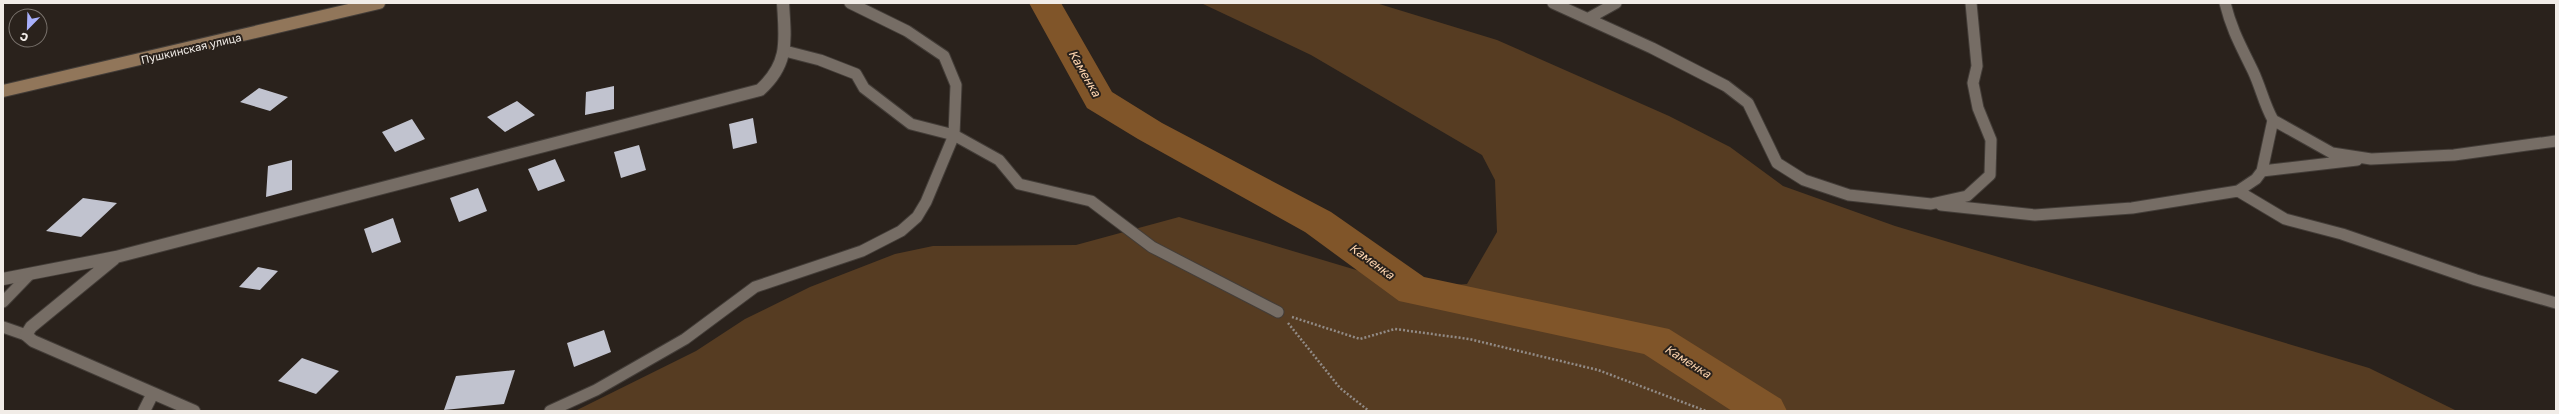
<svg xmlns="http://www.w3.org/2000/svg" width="2559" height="414" viewBox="0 0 2559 414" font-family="'Golos Text',sans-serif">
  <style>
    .green { fill: #563c22 }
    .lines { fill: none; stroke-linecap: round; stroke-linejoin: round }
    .river { fill: #805529; fill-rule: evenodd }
    .building { fill: #c1c3cf }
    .service-casing { stroke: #433d38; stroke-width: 13 }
    .minor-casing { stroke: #433d38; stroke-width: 14 }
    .secondary-casing { stroke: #433d38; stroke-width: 14 }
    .path { stroke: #928b86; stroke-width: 2.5; stroke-dasharray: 2 2; stroke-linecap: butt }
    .service { stroke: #766d65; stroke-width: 11 }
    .minor { stroke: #766d65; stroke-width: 12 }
    .secondary { stroke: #91765a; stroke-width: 12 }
    .labels { text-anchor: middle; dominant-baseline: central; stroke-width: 4; stroke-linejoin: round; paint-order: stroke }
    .street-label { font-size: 11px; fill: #f1ece7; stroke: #2a221c }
    .water-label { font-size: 12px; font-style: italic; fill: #ffd6b0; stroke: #2a221c }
  </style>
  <rect width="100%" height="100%" fill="#2a221c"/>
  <path class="green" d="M1201 3H1376L1497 40 1669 116 1730 147 1783 186 1895 226 2369 368 2457 411H575L696 351 745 319 810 287 895 254 933 246 1076 245 1179 217 1393 281 1436 286 1467 284 1497 232 1495 180 1482 155 1311 55Z"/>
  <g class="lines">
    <path class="river" d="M1029 3H1061L1112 92 1162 123 1331 212 1424 277 1669 329 1781 399 1787 411H1732L1644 354 1399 301 1305 232 1138 139 1087 108Z"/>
  </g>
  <path class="building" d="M614 86V109L585 115 586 92Z
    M259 88 288 97 270 111 240 102Z
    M517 101 535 115 505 132 487 117Z
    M753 118 757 143 733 149 729 124Z
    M412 119 425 139 395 152 382 132Z
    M639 145 646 170 621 178 614 152Z
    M555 159 565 181 538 191 528 169Z
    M292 160V190L266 197 268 166Z
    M478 188 487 211 459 222 450 198Z
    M83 198 117 203 81 237 46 231Z
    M393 218 401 242 372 253 364 229Z
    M258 267 278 271 260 290 239 287Z
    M604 330 611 352 574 367 567 343Z
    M302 358 339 371 316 394 278 381Z
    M515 370 504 404 444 410 456 376Z"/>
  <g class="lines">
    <defs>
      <path id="service" d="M850 3 907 31 944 56 956 85 954 135 999 160 1019 184 1091 201 1152 247 1278 312
        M1553 3 1652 48 1726 86 1748 103 1777 163 1804 180 1849 195 1931 204 1967 196 1990 175 1991 140 1978 108 1973 83 1977 66 1971 3
        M1589 18 1616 3
        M2273 120 2332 153 2371 159 2454 155 2556 141
        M2262 171 2357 160
        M2238 191 2285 219 2342 234 2476 280 2556 303
        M1941 205 2035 215 2132 208 2238 191 2256 179 2262 171 2273 120C2264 104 2261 88 2253 71 2241 46 2232 31 2225 3
        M3 302 30 274
        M3 327 26 335
        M550 411 596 390 685 339 755 287 862 251 901 231 917 217 926 202 954 135 911 124 864 88 856 74 820 60 785 51"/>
      <path id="minor" d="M114 259 31 327 26 335 33 341 194 411
        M3 279 116 257 760 90C790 63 785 39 783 3
        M144 411 153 393"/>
      <path id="secondary" d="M3 91 379 3"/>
    </defs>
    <use href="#service" class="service-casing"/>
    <use href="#minor" class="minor-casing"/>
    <use href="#secondary" class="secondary-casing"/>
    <path class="path" d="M1292 317 1360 339 1395 329 1469 339 1598 370 1706 411
      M1288 323 1340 388 1369 411"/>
    <use href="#service" class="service"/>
    <use href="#minor" class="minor"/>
    <use href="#secondary" class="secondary"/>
  </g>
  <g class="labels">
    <g class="street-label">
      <text transform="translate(191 48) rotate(-13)">Пушкинская улица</text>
    </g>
    <g class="water-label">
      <text transform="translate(1085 73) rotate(60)">Каменка</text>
      <text transform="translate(1372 261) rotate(36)">Каменка</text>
      <text transform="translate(1688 361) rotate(32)">Каменка</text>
    </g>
  </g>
  <rect width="2559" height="414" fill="none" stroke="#f1ece7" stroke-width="8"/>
  <g transform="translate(28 28) rotate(203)"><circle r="19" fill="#2a221c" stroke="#7a736d"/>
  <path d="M0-3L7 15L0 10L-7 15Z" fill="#a8b0fc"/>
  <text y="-6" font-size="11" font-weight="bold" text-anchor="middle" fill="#f1ece7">С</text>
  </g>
</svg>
